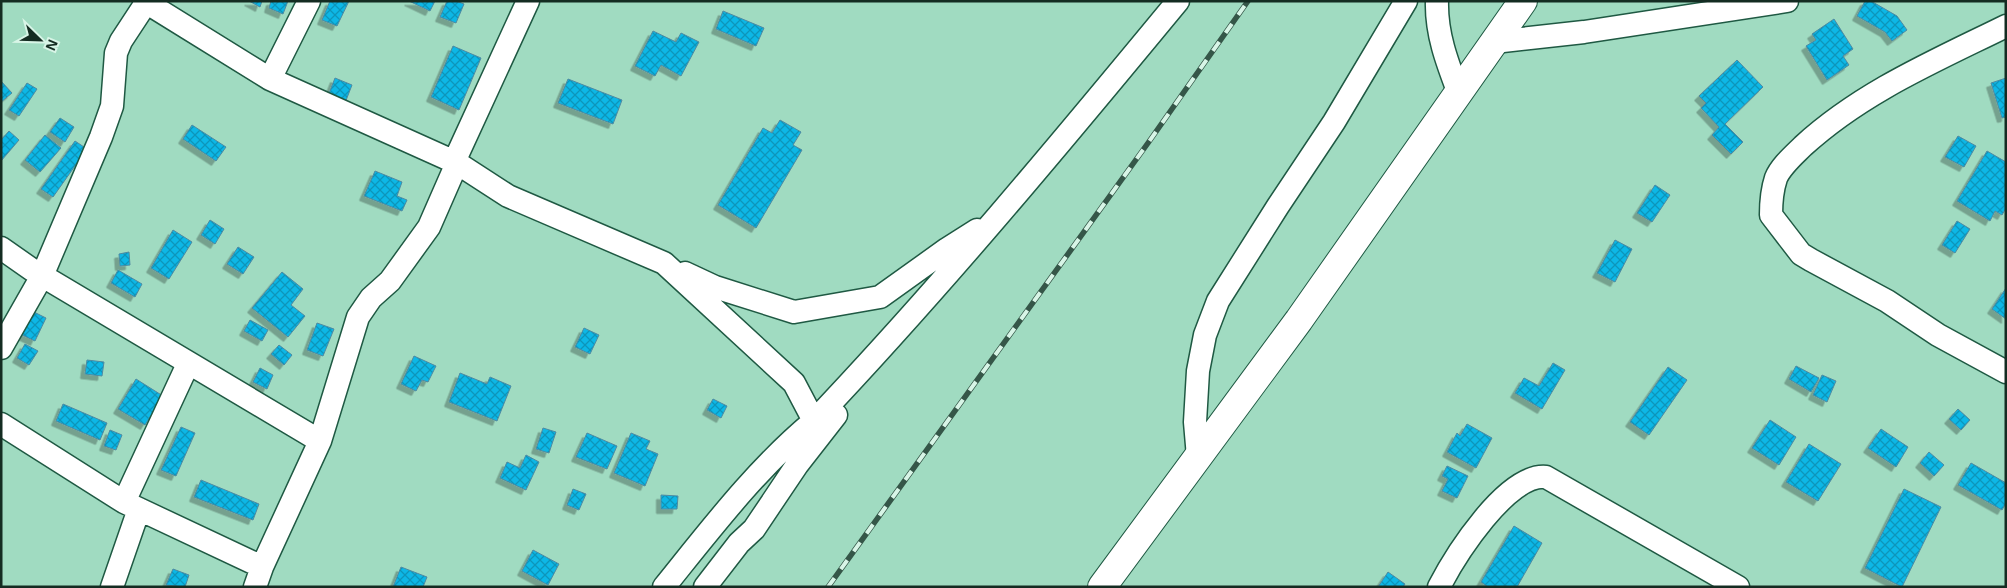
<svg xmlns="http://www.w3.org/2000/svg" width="2007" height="588" viewBox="0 0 2007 588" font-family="Arial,sans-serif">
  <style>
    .building { fill: url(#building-cross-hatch); stroke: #4f8aa1; filter: url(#shadow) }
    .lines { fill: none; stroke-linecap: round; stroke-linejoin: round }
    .street-casing { stroke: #1f5943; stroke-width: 25 }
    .secondary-casing { stroke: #1f5943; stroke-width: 30 }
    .street { stroke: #fff; stroke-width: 22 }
    .secondary { stroke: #fff; stroke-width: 28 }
    .rail-casing { stroke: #355648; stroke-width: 5.5 }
    .rail { stroke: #d8f5e7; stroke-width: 4; stroke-dasharray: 11; stroke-linecap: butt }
  </style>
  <defs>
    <pattern id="building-cross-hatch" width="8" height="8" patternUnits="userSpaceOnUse" patternTransform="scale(1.25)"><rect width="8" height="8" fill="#0cb7e6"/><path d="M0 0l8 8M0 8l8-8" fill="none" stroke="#0b95ba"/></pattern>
    <filter id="shadow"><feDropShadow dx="-4.5" dy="4.5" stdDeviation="0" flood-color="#0004"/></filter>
  </defs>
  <rect width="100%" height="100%" fill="#a0dbc1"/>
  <path class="building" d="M249 1H262L260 7Z
    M271 1H288L283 14 269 8Z
    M330 1H349L337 26 322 20Z
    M409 1H435L430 11Z
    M447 1H456L464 4 456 23 440 17Z
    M1865 1H1871L1897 16 1907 30 1892 41 1885 32 1857 16Z
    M723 11 764 28 756 46 716 29Z
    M1834 19 1853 49 1843 56 1849 65 1827 80 1806 46 1816 40 1812 34Z
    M653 31 676 42 681 33 699 42 681 76 661 65 655 76 635 66Z
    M453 46 481 58 459 110 431 97Z
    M1737 60 1763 87 1725 124 1743 142 1731 154 1712 135 1719 127 1701 108 1706 103 1699 96Z
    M335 78 352 85 345 103 328 96Z
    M2006 78V117L2002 118 1991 83Z
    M568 79 622 100 613 124 558 103Z
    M1 81 12 93 1 102Z
    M27 83 37 89 19 116 9 110Z
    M60 118 74 127 65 142 50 132Z
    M780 120 801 132 793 145 802 150 756 228 718 205 763 128 772 133Z
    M192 125 226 147 216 161 183 139Z
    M9 131 19 140 1 161V140Z
    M45 135 61 148 40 172 25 160Z
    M1958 136 1976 146 1964 167 1945 157Z
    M75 141 87 149 53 197 41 189Z
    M1987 151 2006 162V208L2002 215 1995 211 1990 221 1957 201Z
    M375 171 402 182 397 196 407 200 402 211 364 196Z
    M1655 185 1670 195 1652 222 1637 213Z
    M210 220 224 229 215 244 201 235Z
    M1957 221 1970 229 1955 253 1942 245Z
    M173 230 192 242 169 279 151 268Z
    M1615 240 1632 249 1615 282 1597 273Z
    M238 247 254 257 243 274 227 264Z
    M129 252 130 265 120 266 119 254Z
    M118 270 142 284 135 297 111 283Z
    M282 272 303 289 291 305 305 316 288 337 252 308Z
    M2006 288V319L1992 309Z
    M32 311 46 318 35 341 20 334Z
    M250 320 268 330 262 341 244 331Z
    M317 323 334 329 323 356 307 350Z
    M584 328 599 335 590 354 575 347Z
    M25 344 38 351 29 365 17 358Z
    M279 345 292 355 284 365 271 354Z
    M414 356 436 366 428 382 422 380 416 391 401 384Z
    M87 360 104 362 102 376 85 374Z
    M1553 363 1565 370 1542 409 1515 393 1524 378 1539 386Z
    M1796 366 1819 378 1811 392 1789 379Z
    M1668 367 1687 380 1649 435 1630 422Z
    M260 368 273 375 267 389 253 382Z
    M460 373 487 384 490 377 511 386 497 421 449 402Z
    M1822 375 1836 381 1827 402 1813 395Z
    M136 379 163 396 145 425 118 409Z
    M713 399 727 406 721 418 707 410Z
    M63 404 107 423 100 440 56 421Z
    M1958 409 1970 420 1961 430 1949 419Z
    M1770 420 1796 437 1779 465 1752 448Z
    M1467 424 1492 438 1476 468 1447 452 1457 433 1460 436Z
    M181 427 195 433 176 476 161 470Z
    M543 428 556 432 549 453 536 449Z
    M1881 429 1908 447 1896 467 1868 448Z
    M110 430 122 435 116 450 104 446Z
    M587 433 617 446 607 469 576 457Z
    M631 433 650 441 646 449 658 454 645 486 614 473Z
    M1809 444 1841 464 1818 501 1786 482Z
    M1929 452 1944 465 1934 476 1920 463Z
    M526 455 539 462 526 490 500 478 507 462 520 468Z
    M1971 463 2006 483V503L2002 510 1958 485Z
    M1447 466 1468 476 1457 498 1442 491 1448 479 1442 476Z
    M201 480 259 504 253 520 194 497Z
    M573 489 586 494 579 510 567 505Z
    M1904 489 1941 507 1902 587 1865 568Z
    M661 495 678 496 677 509H661Z
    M1514 526 1542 543 1517 587H1488L1481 582Z
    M533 550 559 564 548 585 522 571Z
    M401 567 427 577 423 587H393Z
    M173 569 189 575 185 587 166 585Z
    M1388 572 1405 584 1403 587H1378Z"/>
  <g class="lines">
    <defs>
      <path id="street" d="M144 1 270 79 457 163 508 196 664 263 794 383 814 421
        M1437 1C1436 33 1447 62 1458 91
        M2006 26C1935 61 1862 92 1803 146 1794 155 1781 166 1776 178 1772 190 1771 203 1771 215L1801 254 1811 260 1887 301 1938 335 2006 372
        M1494 42 1584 32 1787 1
        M270 79 309 1
        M1 248 31 269 320 441
        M685 273 715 287 794 312 880 297 947 249 977 230
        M1 348 42 276 101 137 112 106 116 53 121 41 146 3
        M1 424 124 502 262 567
        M1198 457 1195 422 1198 371 1205 335 1218 301 1278 206 1334 122 1406 1
        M124 502 188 364
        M112 587 139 509
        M255 587 262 567 320 441 358 317 371 298 390 281 429 227 457 163 454 162 528 1
        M664 587C710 530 757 468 814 421 941 287 1060 144 1178 1
        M705 587 739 543 754 529 797 465 836 415
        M1439 587C1455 556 1507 473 1546 477L1738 587"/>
      <path id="secondary" d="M1102 587 1299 320 1523 1"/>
    </defs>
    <use href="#street" class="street-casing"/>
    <use href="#secondary" class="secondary-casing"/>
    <use href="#street" class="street"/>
    <use href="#secondary" class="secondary"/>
    <defs>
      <path id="rail" d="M828 587 1148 143 1248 1"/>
    </defs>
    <use href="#rail" class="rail-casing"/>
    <use href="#rail" class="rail"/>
  </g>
  <rect width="2007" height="588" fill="none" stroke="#142c22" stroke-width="5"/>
  <g transform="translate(40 40) rotate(113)" stroke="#d8f5e7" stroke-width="4" paint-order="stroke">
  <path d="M0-4L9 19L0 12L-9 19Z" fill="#142c22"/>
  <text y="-8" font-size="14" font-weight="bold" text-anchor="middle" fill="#142c22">N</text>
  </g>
</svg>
